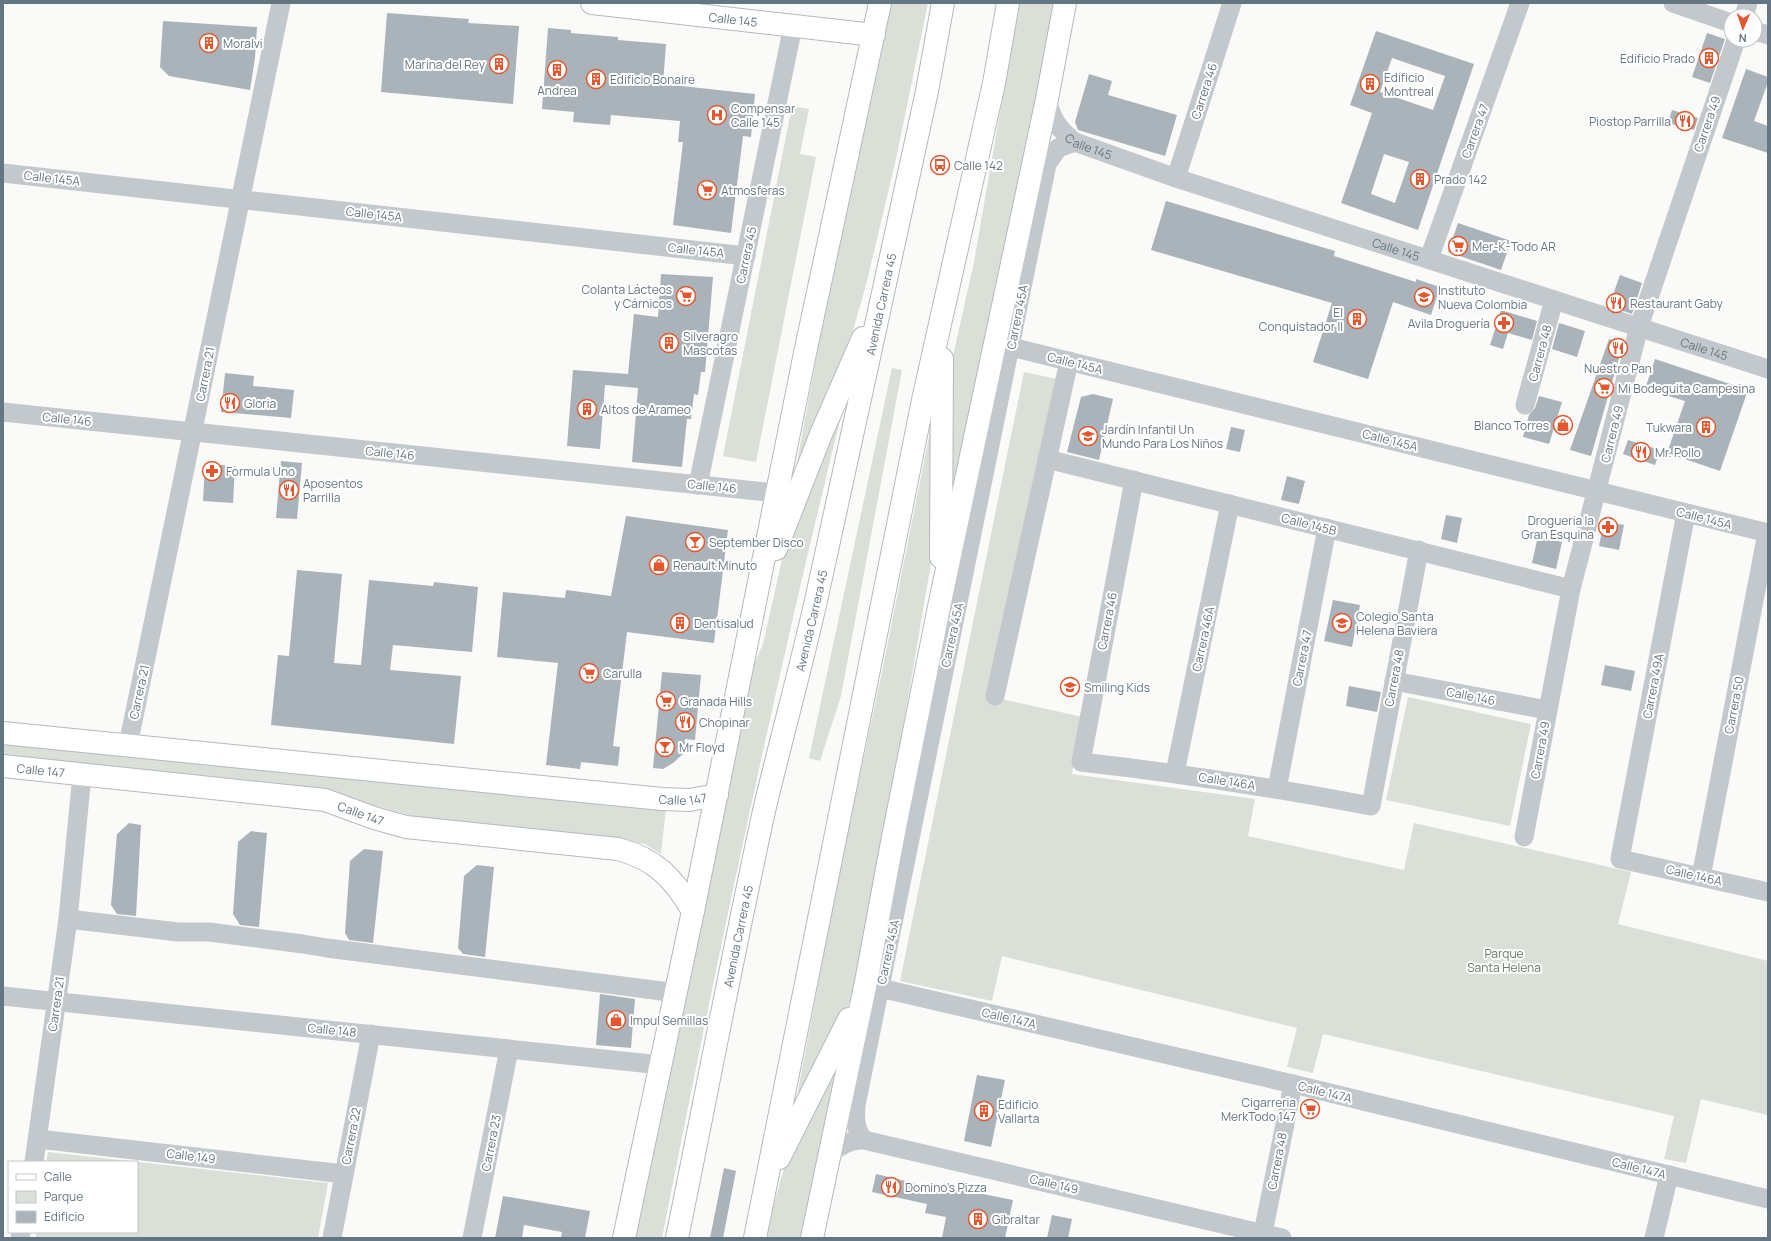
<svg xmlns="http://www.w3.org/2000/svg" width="1771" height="1241" viewBox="0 0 1771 1241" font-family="Manrope,sans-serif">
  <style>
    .green { fill: #dadfd7 }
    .building { fill: #aab3b9; fill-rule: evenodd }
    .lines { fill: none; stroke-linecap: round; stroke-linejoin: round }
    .secondary-casing { stroke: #b3babf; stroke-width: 24 }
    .highway-casing { stroke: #b4b9bd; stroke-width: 24 }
    .street { stroke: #c3c8cc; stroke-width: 19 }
    .secondary { stroke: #fff; stroke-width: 22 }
    .highway { stroke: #fff; stroke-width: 22 }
    .labels { text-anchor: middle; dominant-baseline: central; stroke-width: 4; stroke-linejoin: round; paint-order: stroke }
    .street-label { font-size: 12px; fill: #657683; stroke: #fff }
    .poi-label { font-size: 12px; fill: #657683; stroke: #fff; text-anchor: start }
    .park-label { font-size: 12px; fill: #687a64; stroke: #fff }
  </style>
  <rect width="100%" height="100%" fill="#fafaf8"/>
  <path class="green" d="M888 3H928L896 159 867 281 843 366 796 468 836 249Z
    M1019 3H1056L948 520 950 369 974 262Z
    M792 106 809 109 800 154 816 157 756 462 723 456Z
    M892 368 902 370 841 696 820 761 809 758Z
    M1024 372 1057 379 987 696 1083 717 1072 774 1255 799 1248 836 1404 870 1414 823 1631 872 1618 924 1768 961V1115L1701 1099 1686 1163 1664 1159 1674 1116 1323 1034 1313 1073 1287 1067 1297 1028 1002 956 992 1001 900 981Z
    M841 416C774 688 716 963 662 1238H632L747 680 763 644 783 555 807 486Z
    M932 422 931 563 889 811 856 990 795 1107 838 878 883 667Z
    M1408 697 1531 724 1510 826 1386 800Z
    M3 744 666 808 661 854 645 844 612 838 416 817 304 786 3 755Z
    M844 1048 803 1238H764L787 1158Z
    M48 1152 328 1183 318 1238H36V1232H137V1162H46Z"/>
  <path class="building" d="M387 13 469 19 468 23 519 26 513 104 381 92Z
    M163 21 257 27 255 58 250 90 169 76 160 67Z
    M548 28 571 30V33L618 37V40L666 44 663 84 755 94 751 137 743 136 731 233 673 225 683 142H678L680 121 611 115 610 125 573 122 574 112 542 109Z
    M1376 31 1474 64 1418 230 1341 203 1372 113 1350 105ZM1392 58 1445 76 1433 110 1380 92ZM1384 154 1409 162 1395 203 1371 194Z
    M1707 33 1725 39 1710 83 1692 77Z
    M1746 69 1768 77V82L1754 121 1768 126V153L1722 138Z
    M1089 74 1112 81 1108 95 1177 115 1165 156 1078 130 1075 122Z
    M1672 110 1698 118 1694 130 1668 123Z
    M1166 201 1335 251 1334 256 1416 282V279L1440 287 1431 315 1393 302 1368 379 1313 362 1332 303 1151 250Z
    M1458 223 1511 241 1501 270 1448 252Z
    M661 274 713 277 705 372H701L698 395 694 394 691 419H687L682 467 632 462 638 388 605 385 600 449 567 446 573 370 628 374 634 314 658 317Z
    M1620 275 1642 283 1632 314 1609 306Z
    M1501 310 1537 321 1532 340 1508 333 1503 349 1490 345Z
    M1559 323 1585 331 1577 357 1552 349Z
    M1609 339 1623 344 1591 456 1570 450Z
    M1655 359 1748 390 1720 471 1667 453 1685 401 1645 389Z
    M225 373 254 376 253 386 294 390 291 418 221 412Z
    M1093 394 1113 399 1099 460 1067 452 1081 397Z
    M1539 396 1562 402 1549 444 1523 437 1529 415 1535 408Z
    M1231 427 1245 430 1240 452 1226 449Z
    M1628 440 1660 450 1655 465 1623 454Z
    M281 461 302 463 297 519 276 518Z
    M205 464 235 466 233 503 203 501Z
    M1287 476 1305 481 1299 504 1281 500Z
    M1446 515 1462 518 1457 543 1441 539Z
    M626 516 728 530 714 643 627 632 613 746 620 747 618 766 581 762 580 769 546 765 558 663 497 657 503 592 565 598 566 590 611 596Z
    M1604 521 1624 525 1619 550 1599 546Z
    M1538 536 1562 542 1556 569 1532 563Z
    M297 570 342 574 334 663 361 665 369 580 433 586 434 582 478 587 472 652 393 645 390 670 461 676 454 744 271 725 278 655 289 656Z
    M1333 600 1360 605 1352 647 1324 641Z
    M1605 665 1635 671 1631 691 1601 685Z
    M662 672 701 675 695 740 685 739 684 753 673 763 663 769 653 768Z
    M1349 686 1381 692 1377 712 1346 706Z
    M129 823 141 825 136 916 117 914 111 905 117 834Z
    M251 831 267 833 259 927 240 925 233 914 238 842Z
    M364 849 383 851 373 943 349 940 345 933 350 861Z
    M477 865 494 867 485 957 463 954 458 948 464 876Z
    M600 994 635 999 631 1048 596 1045Z
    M977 1075 1005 1080 991 1147 964 1141Z
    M724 1168 736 1171 723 1238H710Z
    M876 1174 952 1192 953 1188 1013 1200 1005 1238H942L946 1217 925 1213 927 1204 872 1192Z
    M503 1196 590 1211 585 1238H561L562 1232 524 1225 522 1238H495Z
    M1052 1215 1072 1219 1068 1238H1047Z"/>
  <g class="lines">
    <defs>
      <g id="secondary">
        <path id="s2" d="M592 3 874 35"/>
        <path id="s3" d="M3 733 662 799 689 800 717 795"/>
        <path id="s4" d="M3 766 325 800 374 818 406 827 618 849C656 859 674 879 693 911"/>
      </g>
      <g id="highway">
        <path d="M776 549 821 434 863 338"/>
        <path d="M941 557 942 359"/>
        <path d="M779 1158 849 1019"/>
        <path d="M624 1238 693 911 805 353 880 3"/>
        <path id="s5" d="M677 1238C706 1096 733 953 764 811 781 739 801 668 817 596L927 91 943 3"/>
        <path d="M755 1238 923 400 994 83 1008 3"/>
        <path d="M812 1238 866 982 893 837 940 602 1047 99 1065 3"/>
      </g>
    </defs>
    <use href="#secondary" class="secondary-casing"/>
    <use href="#highway" class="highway-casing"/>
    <g class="street">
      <path d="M1673 3 1731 23"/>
      <path d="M1744 16 1748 3"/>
      <path d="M1755 31 1768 35"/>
      <path id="s1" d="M1047 99C1051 118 1059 130 1075 142L1176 178 1768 369"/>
      <path d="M3 173 746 256"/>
      <path d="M1176 178 1232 3"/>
      <path d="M1429 259 1520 3"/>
      <path d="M1011 347 1768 533"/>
      <path d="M1525 405 1554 300"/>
      <path d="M3 412 776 493"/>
      <path d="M1047 459 1571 589"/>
      <path d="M1134 480 1081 762C1179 773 1275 788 1371 806L1419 550"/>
      <path d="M698 485 793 26"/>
      <path d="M1686 513 1620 859 1768 892"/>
      <path d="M1394 681 1547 710"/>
      <path d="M995 696 1069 361"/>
      <path d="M128 745 281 3"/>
      <path d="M1175 773 1230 504"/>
      <path d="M1277 789 1327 528"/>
      <path d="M1524 837 1571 589 1639 327 1736 40"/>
      <path d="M1701 877 1767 533"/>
      <path d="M68 919 178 932H209L303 944 327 948 677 993"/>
      <path d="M880 988 1293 1084 1768 1199"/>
      <path d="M3 996 661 1065"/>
      <path d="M38 1139 344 1174"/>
      <path d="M864 1140C855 1130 855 1118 856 1105L1047 164 1058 148 1075 142"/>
      <path d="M830 1154C840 1145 851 1139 864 1140L1282 1238"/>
      <path d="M34 1162 68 919 82 775"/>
      <path d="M20 1238 21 1232"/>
      <path d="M332 1238 371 1034"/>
      <path d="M472 1238 509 1049"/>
      <path d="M1262 1238 1293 1084"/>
      <path d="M1654 1238 1669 1175"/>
    </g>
    <use href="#secondary" class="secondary"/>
    <use href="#highway" class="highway"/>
  </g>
  <defs>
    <symbol id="building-ring" viewBox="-11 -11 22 22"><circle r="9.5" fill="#fff" stroke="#e4572e" stroke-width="1.5"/><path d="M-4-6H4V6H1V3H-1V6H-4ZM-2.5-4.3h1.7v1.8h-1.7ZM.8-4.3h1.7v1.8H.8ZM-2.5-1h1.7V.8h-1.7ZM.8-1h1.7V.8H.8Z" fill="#e4572e"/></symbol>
    <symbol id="hospital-ring" viewBox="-11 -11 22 22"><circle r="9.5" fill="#fff" stroke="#e4572e" stroke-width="1.5"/><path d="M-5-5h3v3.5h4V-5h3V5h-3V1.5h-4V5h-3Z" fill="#e4572e"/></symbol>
    <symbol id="restaurant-ring" viewBox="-11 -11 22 22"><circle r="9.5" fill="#fff" stroke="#e4572e" stroke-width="1.5"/><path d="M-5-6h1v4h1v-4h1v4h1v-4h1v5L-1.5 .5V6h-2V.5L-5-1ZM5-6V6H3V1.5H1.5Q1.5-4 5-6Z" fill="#e4572e"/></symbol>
    <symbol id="bus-ring" viewBox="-11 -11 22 22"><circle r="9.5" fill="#fff" stroke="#e4572e" stroke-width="1.5"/><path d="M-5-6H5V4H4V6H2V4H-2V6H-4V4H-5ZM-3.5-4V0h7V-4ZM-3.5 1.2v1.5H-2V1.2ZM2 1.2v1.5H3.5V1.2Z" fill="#e4572e"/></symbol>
    <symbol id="supermarket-ring" viewBox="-11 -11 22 22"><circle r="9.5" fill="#fff" stroke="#e4572e" stroke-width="1.5"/><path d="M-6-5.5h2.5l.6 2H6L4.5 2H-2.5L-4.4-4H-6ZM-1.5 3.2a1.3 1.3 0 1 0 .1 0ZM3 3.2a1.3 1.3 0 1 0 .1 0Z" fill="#e4572e"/></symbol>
    <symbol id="school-ring" viewBox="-11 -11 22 22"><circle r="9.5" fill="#fff" stroke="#e4572e" stroke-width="1.5"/><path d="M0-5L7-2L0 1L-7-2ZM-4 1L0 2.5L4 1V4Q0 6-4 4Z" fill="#e4572e"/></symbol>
    <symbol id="pharmacy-ring" viewBox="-11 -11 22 22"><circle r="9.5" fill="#fff" stroke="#e4572e" stroke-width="1.5"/><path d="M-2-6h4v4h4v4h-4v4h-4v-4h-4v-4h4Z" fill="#e4572e"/></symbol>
    <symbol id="shop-ring" viewBox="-11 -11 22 22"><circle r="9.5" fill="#fff" stroke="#e4572e" stroke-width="1.5"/><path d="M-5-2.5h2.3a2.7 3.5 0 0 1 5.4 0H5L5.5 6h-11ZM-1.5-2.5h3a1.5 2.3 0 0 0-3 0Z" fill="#e4572e"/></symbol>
    <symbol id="bar-ring" viewBox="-11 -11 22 22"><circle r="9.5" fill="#fff" stroke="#e4572e" stroke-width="1.5"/><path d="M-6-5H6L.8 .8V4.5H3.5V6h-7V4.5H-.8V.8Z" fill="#e4572e"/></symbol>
  </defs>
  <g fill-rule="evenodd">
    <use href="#building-ring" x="198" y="32" width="22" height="22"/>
    <use href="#building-ring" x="1698" y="47" width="22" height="22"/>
    <use href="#building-ring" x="488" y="53" width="22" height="22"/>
    <use href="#building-ring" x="546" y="59" width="22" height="22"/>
    <use href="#building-ring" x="585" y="68" width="22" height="22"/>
    <use href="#building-ring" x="1359" y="73" width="22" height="22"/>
    <use href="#hospital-ring" x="706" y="104" width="22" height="22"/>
    <use href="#restaurant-ring" x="1674" y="110" width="22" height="22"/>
    <use href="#bus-ring" x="929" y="154" width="22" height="22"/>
    <use href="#building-ring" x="1409" y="168" width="22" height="22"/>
    <use href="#supermarket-ring" x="696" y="179" width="22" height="22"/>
    <use href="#supermarket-ring" x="1447" y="235" width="22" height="22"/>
    <use href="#supermarket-ring" x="675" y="285" width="22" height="22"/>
    <use href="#school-ring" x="1413" y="286" width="22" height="22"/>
    <use href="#restaurant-ring" x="1605" y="292" width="22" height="22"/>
    <use href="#building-ring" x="1346" y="308" width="22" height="22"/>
    <use href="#pharmacy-ring" x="1493" y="312" width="22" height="22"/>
    <use href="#building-ring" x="658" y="332" width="22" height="22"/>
    <use href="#restaurant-ring" x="1607" y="337" width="22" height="22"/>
    <use href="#supermarket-ring" x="1593" y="377" width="22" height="22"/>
    <use href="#restaurant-ring" x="219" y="392" width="22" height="22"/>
    <use href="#building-ring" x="576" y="398" width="22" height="22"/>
    <use href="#shop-ring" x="1552" y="414" width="22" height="22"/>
    <use href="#building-ring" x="1695" y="416" width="22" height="22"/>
    <use href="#school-ring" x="1077" y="425" width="22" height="22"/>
    <use href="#restaurant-ring" x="1630" y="441" width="22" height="22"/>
    <use href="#pharmacy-ring" x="201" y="460" width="22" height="22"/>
    <use href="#restaurant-ring" x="278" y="479" width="22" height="22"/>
    <use href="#pharmacy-ring" x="1597" y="516" width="22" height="22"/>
    <use href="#bar-ring" x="684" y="531" width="22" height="22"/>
    <use href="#shop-ring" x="648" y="554" width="22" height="22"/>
    <use href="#building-ring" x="669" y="612" width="22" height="22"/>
    <use href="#school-ring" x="1331" y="612" width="22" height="22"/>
    <use href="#supermarket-ring" x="578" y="662" width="22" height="22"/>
    <use href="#school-ring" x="1059" y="676" width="22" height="22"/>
    <use href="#supermarket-ring" x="655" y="690" width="22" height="22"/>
    <use href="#restaurant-ring" x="674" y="711" width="22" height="22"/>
    <use href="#bar-ring" x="654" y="736" width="22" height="22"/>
    <use href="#shop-ring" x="605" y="1009" width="22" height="22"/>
    <use href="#supermarket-ring" x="1299" y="1098" width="22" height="22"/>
    <use href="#building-ring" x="973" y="1100" width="22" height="22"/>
    <use href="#restaurant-ring" x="880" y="1176" width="22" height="22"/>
    <use href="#building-ring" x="967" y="1208" width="22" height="22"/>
  </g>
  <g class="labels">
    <g class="street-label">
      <text stroke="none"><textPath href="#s2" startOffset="142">Calle 145</textPath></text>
      <text transform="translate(1204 91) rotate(-72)">Carrera 46</text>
      <text transform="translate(1707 124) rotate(-71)">Carrera 49</text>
      <text transform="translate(1475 131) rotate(-70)">Carrera 47</text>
      <text stroke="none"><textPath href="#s1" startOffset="67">Calle 145</textPath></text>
      <text transform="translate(52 178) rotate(6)">Calle 145A</text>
      <text transform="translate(374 214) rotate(6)">Calle 145A</text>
      <text stroke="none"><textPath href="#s1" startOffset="391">Calle 145</textPath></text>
      <text transform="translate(696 250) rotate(6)">Calle 145A</text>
      <text transform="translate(746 255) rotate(-78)">Carrera 45</text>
      <text stroke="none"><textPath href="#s5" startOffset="956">Avenida Carrera 45</textPath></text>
      <text transform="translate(1017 317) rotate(-79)">Carrera 45A</text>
      <text stroke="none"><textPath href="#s1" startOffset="715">Calle 145</textPath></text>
      <text transform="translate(1540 353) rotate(-75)">Carrera 48</text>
      <text transform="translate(1075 363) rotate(14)">Calle 145A</text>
      <text transform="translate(205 374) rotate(-79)">Carrera 21</text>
      <text transform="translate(67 419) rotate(6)">Calle 146</text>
      <text transform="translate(1612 434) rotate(-76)">Carrera 49</text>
      <text transform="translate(1390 440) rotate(14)">Calle 145A</text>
      <text transform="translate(390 453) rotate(6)">Calle 146</text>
      <text transform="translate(712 486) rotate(6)">Calle 146</text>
      <text transform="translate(1704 518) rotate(14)">Calle 145A</text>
      <text transform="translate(1309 524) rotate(14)">Calle 145B</text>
      <text stroke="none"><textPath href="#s5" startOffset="632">Avenida Carrera 45</textPath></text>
      <text transform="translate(1107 621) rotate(-79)">Carrera 46</text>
      <text transform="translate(952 635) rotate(-78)">Carrera 45A</text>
      <text transform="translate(1203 639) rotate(-78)">Carrera 46A</text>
      <text transform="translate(1302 658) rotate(-79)">Carrera 47</text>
      <text transform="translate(1394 678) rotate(-79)">Carrera 48</text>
      <text transform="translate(1653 686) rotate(-79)">Carrera 49A</text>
      <text transform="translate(139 692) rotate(-78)">Carrera 21</text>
      <text transform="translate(1471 696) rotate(11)">Calle 146</text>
      <text transform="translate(1734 705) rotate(-79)">Carrera 50</text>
      <text transform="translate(1540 750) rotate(-80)">Carrera 49</text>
      <text stroke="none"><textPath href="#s4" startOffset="38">Calle 147</textPath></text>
      <text transform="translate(1227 781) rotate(9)">Calle 146A</text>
      <text stroke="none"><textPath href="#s3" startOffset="683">Calle 147</textPath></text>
      <text stroke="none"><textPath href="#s4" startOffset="362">Calle 147</textPath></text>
      <text transform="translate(1694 875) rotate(13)">Calle 146A</text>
      <text stroke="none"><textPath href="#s5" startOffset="308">Avenida Carrera 45</textPath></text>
      <text transform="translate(888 952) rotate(-78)">Carrera 45A</text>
      <text transform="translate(56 1004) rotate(-82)">Carrera 21</text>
      <text transform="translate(1009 1018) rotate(13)">Calle 147A</text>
      <text transform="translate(332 1030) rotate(6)">Calle 148</text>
      <text transform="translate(1325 1092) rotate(14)">Calle 147A</text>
      <text transform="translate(351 1136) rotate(-79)">Carrera 22</text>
      <text transform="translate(491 1143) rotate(-79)">Carrera 23</text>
      <text transform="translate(191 1156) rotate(7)">Calle 149</text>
      <text transform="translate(1277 1161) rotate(-79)">Carrera 48</text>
      <text transform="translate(1639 1168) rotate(14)">Calle 147A</text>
      <text transform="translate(1054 1184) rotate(13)">Calle 149</text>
    </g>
    <g class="poi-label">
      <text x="223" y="43">Moralvi</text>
      <text x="1695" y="58" text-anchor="end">Edificio Prado</text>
      <text x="485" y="64" text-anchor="end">Marina del Rey</text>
      <text x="1384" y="77">Edificio<tspan x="1384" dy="14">Montreal</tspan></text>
      <text x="610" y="79">Edificio Bonaire</text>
      <text x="557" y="90" text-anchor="middle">Andrea</text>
      <text x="731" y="108">Compensar<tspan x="731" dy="14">Calle 145</tspan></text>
      <text x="1671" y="121" text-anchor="end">Piostop Parrilla</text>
      <text x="954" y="165">Calle 142</text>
      <text x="1434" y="179">Prado 142</text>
      <text x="721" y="190">Atmosferas</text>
      <text x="1472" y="246">Mer-K-Todo AR</text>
      <text x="672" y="289" text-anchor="end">Colanta Lácteos<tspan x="672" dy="14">y Cárnicos</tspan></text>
      <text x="1438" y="290">Instituto<tspan x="1438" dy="14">Nueva Colombia</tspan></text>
      <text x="1630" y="303">Restaurant Gaby</text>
      <text x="1343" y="312" text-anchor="end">El<tspan x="1343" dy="14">Conquistador II</tspan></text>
      <text x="1490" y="323" text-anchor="end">Avila Droguería</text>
      <text x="683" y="336">Silveragro<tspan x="683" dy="14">Mascotas</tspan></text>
      <text x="1618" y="368" text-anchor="middle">Nuestro Pan</text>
      <text x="1618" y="388">Mi Bodeguita Campesina</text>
      <text x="244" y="403">Gloria</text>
      <text x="601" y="409">Altos de Arameo</text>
      <text x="1549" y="425" text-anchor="end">Blanco Torres</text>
      <text x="1692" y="427" text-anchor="end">Tukwara</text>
      <text x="1102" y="429">Jardín Infantil Un<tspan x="1102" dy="14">Mundo Para Los Niños</tspan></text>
      <text x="1655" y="452">Mr. Pollo</text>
      <text x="226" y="471">Formula Uno</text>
      <text x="303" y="483">Aposentos<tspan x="303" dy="14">Parrilla</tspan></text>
      <text x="1594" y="520" text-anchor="end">Drogueria la<tspan x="1594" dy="14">Gran Esquina</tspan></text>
      <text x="709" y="542">September Disco</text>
      <text x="673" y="565">Renault Minuto</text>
      <text x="1356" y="616">Colegio Santa<tspan x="1356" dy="14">Helena Baviera</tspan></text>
      <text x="694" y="623">Dentisalud</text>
      <text x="603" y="673">Carulla</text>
      <text x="1084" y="687">Smiling Kids</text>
      <text x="680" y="701">Granada Hills</text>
      <text x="699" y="722">Chopinar</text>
      <text x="679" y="747">Mr Floyd</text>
      <text x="630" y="1020">Impul Semillas</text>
      <text x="1296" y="1102" text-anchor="end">Cigarreria<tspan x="1296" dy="14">MerkTodo 147</tspan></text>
      <text x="998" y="1104">Edificio<tspan x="998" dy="14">Vallarta</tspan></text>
      <text x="905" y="1187">Domino's Pizza</text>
      <text x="992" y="1219">Gibraltar</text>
    </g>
    <g class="park-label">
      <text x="1504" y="953">Parque<tspan x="1504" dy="14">Santa Helena</tspan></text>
    </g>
  </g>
  <rect width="1771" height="1241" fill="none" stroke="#657683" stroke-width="8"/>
  <rect x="8" y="1161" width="130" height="72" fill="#ffffff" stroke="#c1c8cd"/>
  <rect x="16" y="1174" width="20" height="6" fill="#ffffff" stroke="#c1c8cd"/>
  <text x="44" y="1181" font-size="12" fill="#657683">Calle</text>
  <rect x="16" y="1191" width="20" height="12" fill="#dadfd7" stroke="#c1c8cd"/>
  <text x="44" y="1201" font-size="12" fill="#657683">Parque</text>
  <rect x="16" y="1211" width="20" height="12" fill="#aab3b9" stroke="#c1c8cd"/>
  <text x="44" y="1221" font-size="12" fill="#657683">Edificio</text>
  <g transform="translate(1743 28) rotate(182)"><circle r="19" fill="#ffffff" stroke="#c1c8cd"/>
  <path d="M0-3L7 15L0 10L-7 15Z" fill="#e4572e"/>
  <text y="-6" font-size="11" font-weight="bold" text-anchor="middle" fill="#657683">N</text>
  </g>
</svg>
